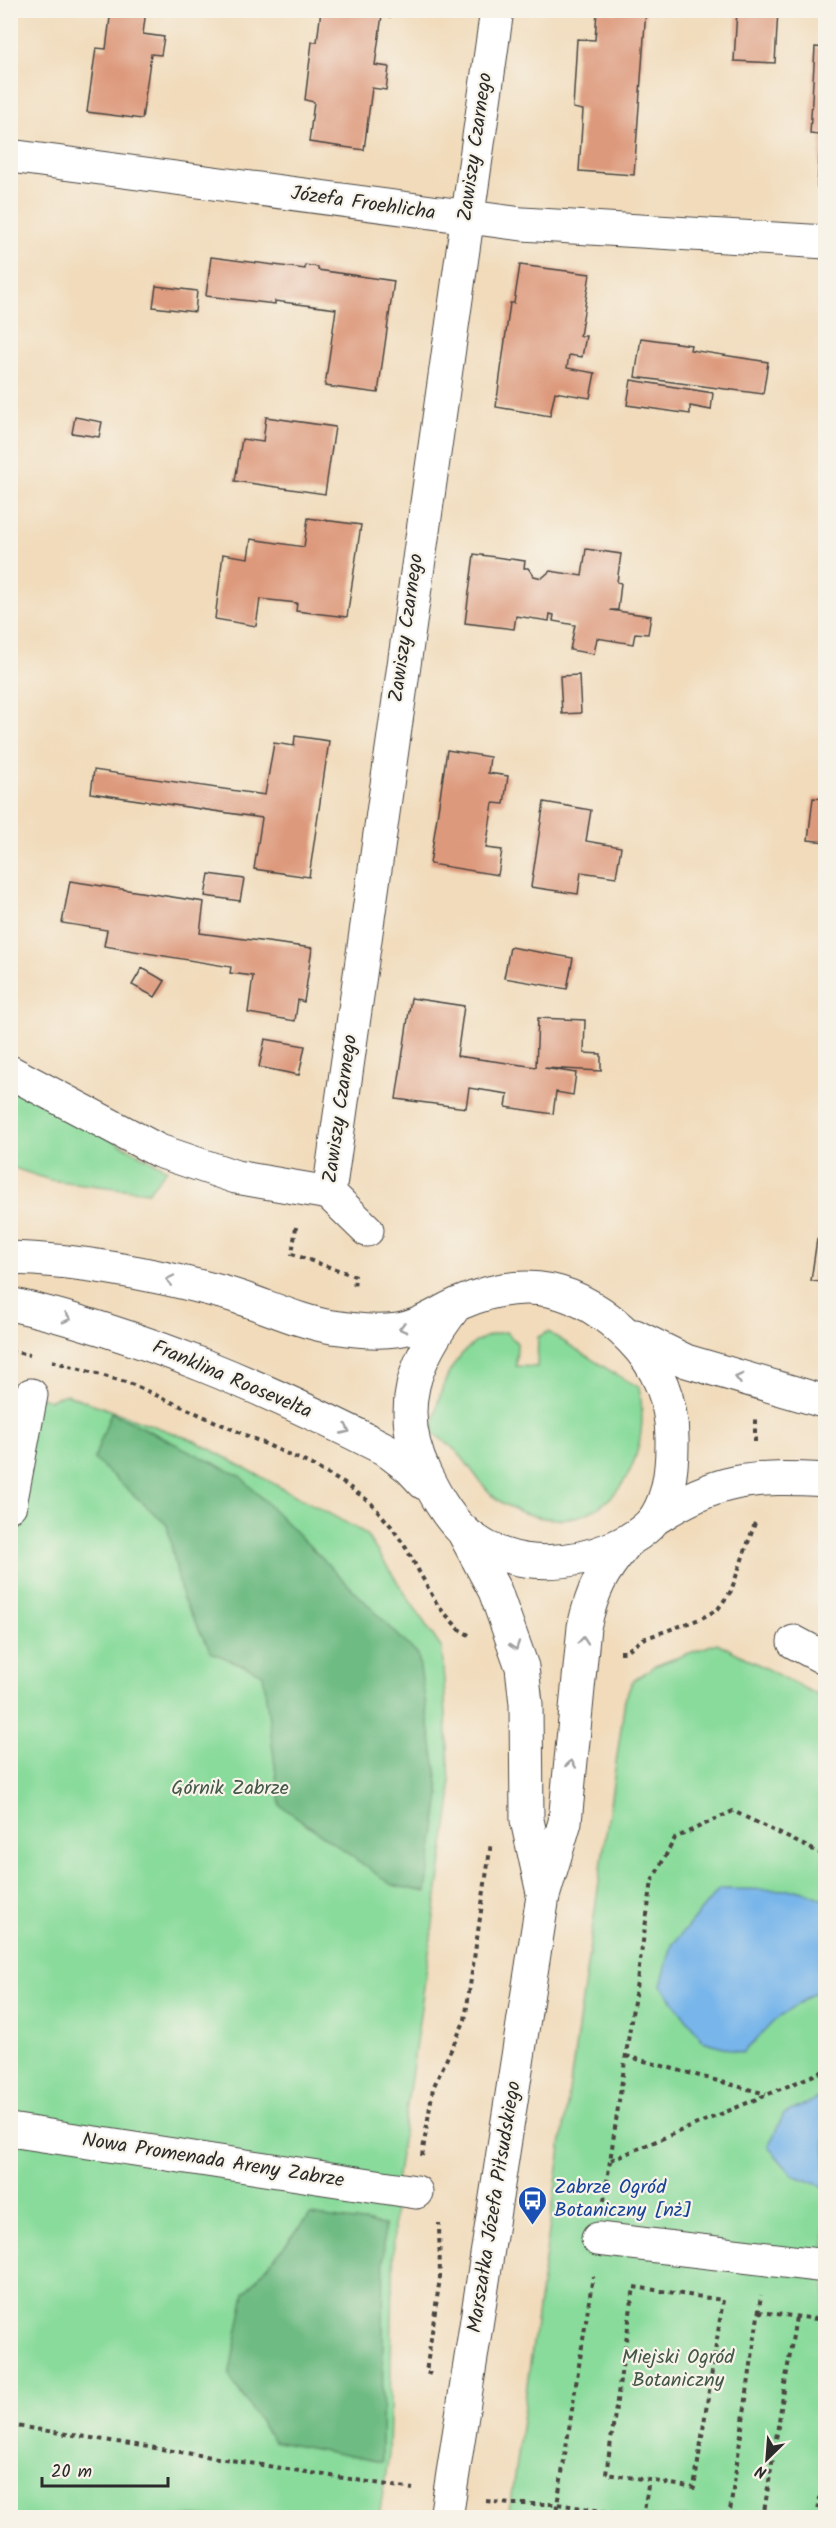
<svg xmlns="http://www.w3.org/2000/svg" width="836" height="2528" viewBox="0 0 836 2528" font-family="Kalam,sans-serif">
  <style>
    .green { fill: #89db9b; stroke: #5a8363; stroke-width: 1.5 }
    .forest { fill: #6ebb83; stroke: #4c7357; stroke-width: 1.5 }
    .water { fill: #77b5ea; stroke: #51708a; stroke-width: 1.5 }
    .building { fill: #dd997b }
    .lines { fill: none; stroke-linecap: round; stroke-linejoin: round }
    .minor-casing { stroke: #494541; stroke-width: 35 }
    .path { stroke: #494541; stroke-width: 4; stroke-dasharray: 4.5 4.5; stroke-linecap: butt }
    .minor { stroke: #fff; stroke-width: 33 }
    .oneway { stroke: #a0a0a0 }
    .labels { text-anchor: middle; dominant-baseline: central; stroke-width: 4.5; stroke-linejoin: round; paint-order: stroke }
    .street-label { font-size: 20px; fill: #2b2b2b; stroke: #f7f3e8 }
    .park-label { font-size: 20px; fill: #425747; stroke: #f7f3e8 }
    .transit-label { font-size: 20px; fill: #164399; stroke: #f7f3e8; text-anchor: start }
  </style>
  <rect width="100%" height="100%" fill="#f7f3e8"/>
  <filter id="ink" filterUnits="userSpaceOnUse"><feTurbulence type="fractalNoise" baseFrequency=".0167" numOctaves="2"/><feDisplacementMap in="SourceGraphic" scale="12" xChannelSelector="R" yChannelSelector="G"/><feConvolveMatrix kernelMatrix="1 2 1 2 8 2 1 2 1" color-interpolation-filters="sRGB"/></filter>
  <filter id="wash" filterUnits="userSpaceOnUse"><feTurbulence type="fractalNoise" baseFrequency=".008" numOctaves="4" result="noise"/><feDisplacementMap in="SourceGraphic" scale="24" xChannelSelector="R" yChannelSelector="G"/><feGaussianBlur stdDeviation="1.35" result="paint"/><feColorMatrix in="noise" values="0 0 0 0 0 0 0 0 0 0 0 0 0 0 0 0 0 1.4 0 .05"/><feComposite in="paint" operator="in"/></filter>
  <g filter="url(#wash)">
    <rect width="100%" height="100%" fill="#f1dbbb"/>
    <path class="green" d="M10 1085 167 1169 148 1192 50 1180 11 1167Z
      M506 1332 517 1343 516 1366 537 1367 538 1337 548 1332C579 1350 607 1371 639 1387 656 1472 596 1551 508 1506 486 1496 474 1470 458 1453 451 1445 441 1439 433 1433 437 1389 455 1337 506 1332Z
      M10 1387 50 1400 66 1394 195 1441 365 1533 442 1649 451 1798 395 2189 389 2453 379 2517H11Z
      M717 1643 825 1699V2517L508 2518 625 1700 632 1682 654 1666Z"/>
    <path class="forest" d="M111 1412 240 1476 418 1655 440 1795 426 1892 392 1885 280 1805 263 1674 211 1652 182 1597 167 1525 94 1459Z
      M310 2215 384 2225 382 2462 273 2441 229 2376 245 2293Z"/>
    <path class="water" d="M719 1889 801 1890 825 1900V1985L774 2021 743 2053 703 2041 661 1985 672 1945Z
      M825 2095V2187L793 2175 768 2147 784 2114Z"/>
    <g id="blocks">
      <path class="building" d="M111 10H146L143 34 164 37 161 55 151 54 142 119 87 112 96 48 106 49Z
        M321 10 355 13 354 10H391L390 17 382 15 375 65 389 67 386 90 372 88 364 150 309 142 314 102 305 100 312 42H317Z
        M617 10H646L634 175 579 171 583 110 573 108 577 39 595 40 597 11 617 13Z
        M737 10H778L775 63 734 61Z
        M815 47 826 48V187H817L821 135 810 134Z
        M211 257 305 269V265L318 267V270L394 281 378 393 325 386 336 309 275 301V304L206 296Z
        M520 265 590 274 580 336H586L582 357 569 355 567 368 595 373 590 398 555 392 550 416 496 407 510 303H514Z
        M156 286 197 291 195 312 153 307Z
        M641 338 691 345 690 350 768 362 763 394 635 377Z
        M631 380 713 393 711 410 690 406V414L627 405Z
        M75 417 102 422 99 437 72 433Z
        M266 417 335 427 325 494 235 481 242 439 263 442Z
        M308 518 361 525 347 617 296 611 297 603 260 599 256 626 215 619 223 554 248 558 251 539 304 547Z
        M586 549 621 554 617 582 621 583 618 610H610L651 616 648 634 635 633 633 644 597 638 594 654 570 650 575 625 553 621 554 615 550 614 549 621 516 616 514 629 465 623 474 554 525 561 524 568H528L534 576 542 578 550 571 582 576Z
        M579 675 581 713 562 714 560 676Z
        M295 736 329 741 309 877 254 869 262 818 91 793 94 770 265 795 274 743 294 746Z
        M447 750 490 757 488 773 508 776 504 804 493 803 486 848 502 850 498 875 430 864Z
        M813 798 826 799V842L808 840Z
        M544 802 591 810 586 841 621 847 616 877 581 872 578 894 531 887Z
        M209 874 244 879 240 901 205 896Z
        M70 881 204 902 200 933 312 948 304 1002 298 1000 295 1021 248 1013 253 976 230 973 231 967 104 946 107 930 62 923Z
        M510 947 573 958 567 989 504 978Z
        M142 968 165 981 155 997 132 985Z
        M411 998 464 1006 457 1056 536 1067 538 1018 585 1020 584 1053 601 1054V1071L544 1068 576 1073 573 1095 556 1092 553 1114 506 1107 508 1094 469 1088 466 1108 396 1099Z
        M265 1039 305 1046 299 1075 259 1067Z
        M817 1239 826 1241V1282L811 1281Z"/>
    </g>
  </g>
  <g filter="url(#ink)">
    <use href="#blocks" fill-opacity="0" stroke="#494541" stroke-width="1.5"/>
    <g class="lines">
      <defs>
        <path id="minor" d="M10 156 522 224 826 242
          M10 1072 159 1151 236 1177 329 1193
          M367 1230 329 1193 497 10
          M10 1258C80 1260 158 1275 225 1293 261 1303 295 1321 332 1327 354 1330 375 1333 397 1330 419 1327 438 1313 458 1304 525 1274 579 1286 631 1339 660 1368 673 1403 672 1445 672 1469 669 1495 657 1515 649 1529 629 1541 615 1547 564 1568 504 1570 461 1529 445 1513 435 1494 425 1474 394 1409 414 1359 456 1305
          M10 1304C140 1333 267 1389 385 1449L410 1468 424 1483
          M635 1336 686 1361 826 1402
          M10 1505 31 1395
          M656 1518C717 1478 754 1476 826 1480
          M463 1531 495 1591 522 1667 526 1704 527 1820 543 1893
          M794 1642 826 1659
          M10 2130 416 2192
          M598 2239 826 2266
          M446 2518 543 1896 565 1822 584 1627C593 1588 601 1573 627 1542"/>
      </defs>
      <use href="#minor" class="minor-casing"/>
      <path class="path" d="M296 1227 292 1254 355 1276 354 1289
        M10 1351 30 1355
        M52 1361 129 1383 310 1464 345 1484 370 1502 391 1526 406 1548 438 1606 460 1630 469 1635
        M755 1442V1419
        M620 1652H625L643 1639 700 1619 718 1609 731 1591 756 1520
        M626 2056 766 2094
        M422 2156 433 2088 465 2020 491 1843
        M611 2160 826 2070
        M604 2201 652 1881 675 1838 733 1811 826 1856
        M759 2312 826 2320
        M431 2374 426 2372 440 2278 439 2223
        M10 2425 413 2489
        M486 2501 510 2504H557L646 2518
        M643 2517 649 2480 606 2474 634 2287 723 2300 694 2488 649 2480
        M555 2518 593 2276
        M729 2518 761 2295
        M763 2518 796 2317
        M817 2518 826 2457"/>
      <use href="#minor" class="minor"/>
    </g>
    <defs><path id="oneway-chevron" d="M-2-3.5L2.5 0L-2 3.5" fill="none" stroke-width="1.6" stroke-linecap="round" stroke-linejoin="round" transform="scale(1.5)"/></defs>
    <g class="oneway">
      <use href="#oneway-chevron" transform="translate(170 1280) rotate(-168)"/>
      <use href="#oneway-chevron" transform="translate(67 1318) rotate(15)"/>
      <use href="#oneway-chevron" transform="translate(403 1328) rotate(165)"/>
      <use href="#oneway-chevron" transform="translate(739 1378) rotate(-165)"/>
      <use href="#oneway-chevron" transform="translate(346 1430) rotate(25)"/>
      <use href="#oneway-chevron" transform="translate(583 1641) rotate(-85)"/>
      <use href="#oneway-chevron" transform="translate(515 1646) rotate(71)"/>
      <use href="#oneway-chevron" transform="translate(571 1764) rotate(-84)"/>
    </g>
  </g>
  <defs>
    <symbol id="bus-pin" viewBox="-11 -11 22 30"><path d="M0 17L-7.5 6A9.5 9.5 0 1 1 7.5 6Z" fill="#1a4fb4" stroke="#f7f3e8"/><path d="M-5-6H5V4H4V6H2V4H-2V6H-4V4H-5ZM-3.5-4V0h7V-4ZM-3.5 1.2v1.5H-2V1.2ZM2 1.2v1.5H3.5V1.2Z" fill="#fff"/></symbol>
  </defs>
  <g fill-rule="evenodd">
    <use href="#bus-pin" x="516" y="2184" width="33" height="45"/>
  </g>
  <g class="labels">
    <g class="street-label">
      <text transform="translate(476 147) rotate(-82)">Zawiszy Czarnego</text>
      <text transform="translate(363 204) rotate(8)">Józefa Froehlicha</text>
      <text transform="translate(407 628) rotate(-82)">Zawiszy Czarnego</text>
      <text transform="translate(341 1109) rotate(-82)">Zawiszy Czarnego</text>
      <text transform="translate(232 1380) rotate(23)">Franklina Roosevelta</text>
      <text transform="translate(213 2161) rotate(9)">Nowa Promenada Areny Zabrze</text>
      <text transform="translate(495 2207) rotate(-81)">Marszałka Józefa Piłsudskiego</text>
    </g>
    <g class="park-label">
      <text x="230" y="1789">Górnik Zabrze</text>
      <text x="678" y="2358">Miejski Ogród<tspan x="678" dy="23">Botaniczny</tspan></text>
    </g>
    <g class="transit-label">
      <text x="554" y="2188">Zabrze Ogród<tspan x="554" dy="23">Botaniczny [nż]</tspan></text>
    </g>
  </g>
  <rect width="836" height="2528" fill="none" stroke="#f7f3e8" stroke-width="36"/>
  <g transform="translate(767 2459) rotate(205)" stroke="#f7f3e8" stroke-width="4.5" paint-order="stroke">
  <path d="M0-4.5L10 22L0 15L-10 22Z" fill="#2b2b2b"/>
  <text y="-9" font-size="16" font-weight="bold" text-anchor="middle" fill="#2b2b2b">N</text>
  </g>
  <path d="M42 2477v9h126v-9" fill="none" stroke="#2b2b2b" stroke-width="3"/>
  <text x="51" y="2477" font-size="18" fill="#2b2b2b" stroke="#f7f3e8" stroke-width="4.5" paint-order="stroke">20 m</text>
</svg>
